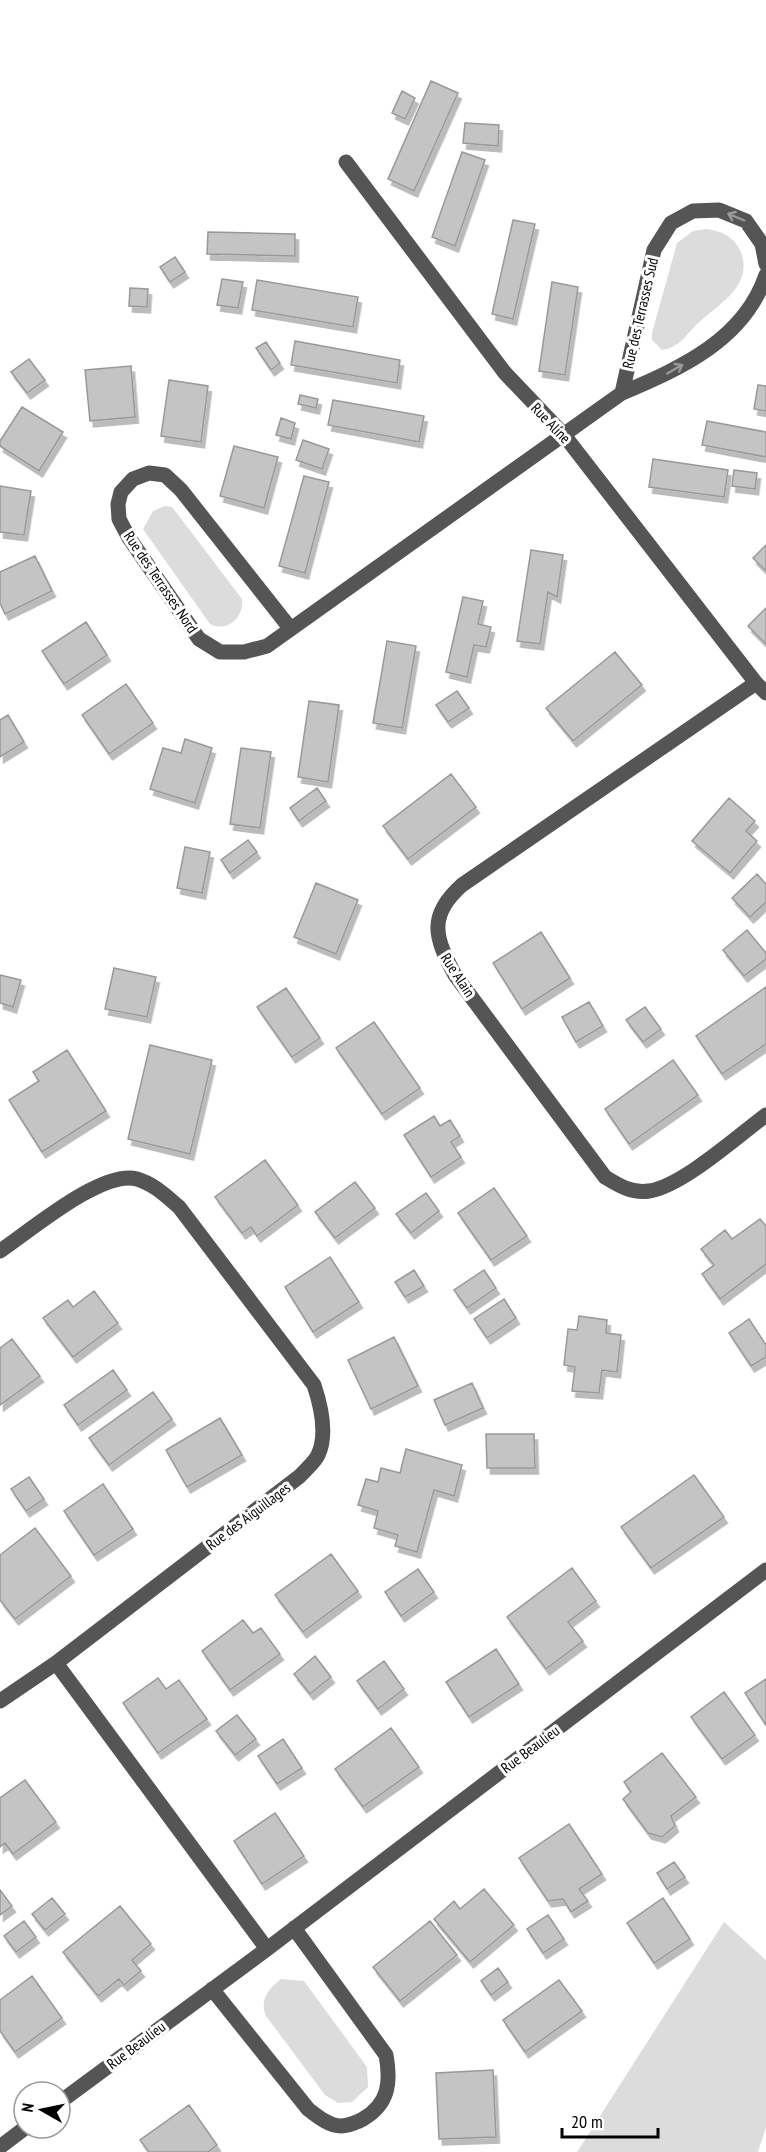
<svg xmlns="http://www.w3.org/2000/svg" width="766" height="2152" viewBox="0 0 766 2152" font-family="'PT Sans Narrow',sans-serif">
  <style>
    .green { fill: #dcdcdc }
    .building { fill: #c4c4c4; stroke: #999; stroke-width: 1.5; filter: url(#shadow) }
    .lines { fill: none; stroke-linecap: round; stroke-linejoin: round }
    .minor { stroke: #555; stroke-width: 15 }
    .oneway { stroke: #999 }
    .labels { text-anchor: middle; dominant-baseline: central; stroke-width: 6; stroke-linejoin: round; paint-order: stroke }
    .street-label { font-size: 15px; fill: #000; stroke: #fff }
  </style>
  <defs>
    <filter id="shadow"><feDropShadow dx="3.5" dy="6" stdDeviation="0" flood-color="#0004"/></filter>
  </defs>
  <rect width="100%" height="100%" fill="#fff"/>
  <path class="green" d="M707 229C721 231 733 236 740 250 755 285 720 303 698 323 687 334 679 348 662 350L652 340V333L677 243 693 231Z
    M165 506 172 507 179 516 242 599C244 617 228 633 210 624L143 529 153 511Z
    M724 1922 766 1960V2127L758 2152H577Z
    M281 1979 304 1981 367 2067 368 2087 352 2102 338 2103 325 2095 266 2016C259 2000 269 1988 281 1979Z"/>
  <path class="building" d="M431 81 458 93 414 191 388 179Z
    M402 91 415 98 405 119 392 113Z
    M465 123 499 125 498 146 463 143Z
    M462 152 485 160 455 246 432 237Z
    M513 220 535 224 513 319 492 314Z
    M208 232 295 234V256L207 254Z
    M175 257 185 272 170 282 160 267Z
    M222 279 243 282 238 308 217 305Z
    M257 280 358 297 353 327 252 310Z
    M552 282 578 287 565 375 539 371Z
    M130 288 148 289 147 307 129 306Z
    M295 341 400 360 397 383 291 365Z
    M266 342 280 363 271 370 256 348Z
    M29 359 45 380 27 393 11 372Z
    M131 366 135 417 90 421 85 370Z
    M169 380 208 386 201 442 161 436Z
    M758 385 766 386V411L754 409Z
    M300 395 318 399 316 408 298 404Z
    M333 400 424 416 419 442 328 425Z
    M22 407 63 432 39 471 0 446V441Z
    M281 418 295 423 291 439 276 435Z
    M707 421 766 432V457L702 445Z
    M303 440 329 449 322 469 296 460Z
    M234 446 278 457 264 508 220 496Z
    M653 459 728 470 724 497 649 487Z
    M734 470 757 473 755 489 732 486Z
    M304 476 329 482 305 573 279 566Z
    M0 486 31 491 24 535 0 532Z
    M766 545V571L753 558Z
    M531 550 563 555 557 597 548 592 540 644 517 641Z
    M35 556 52 591 5 614 0 603V572Z
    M463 597 483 601 478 624 491 627 486 647 474 645 467 677 446 672Z
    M766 608V644L748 626Z
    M86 622 107 655 64 684 42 651Z
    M387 641 416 646 402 728 373 723Z
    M615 652 642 685 573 741 546 708Z
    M126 684 153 723 109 754 82 715Z
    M457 691 469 708 448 722 436 705Z
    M309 701 339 705 328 782 298 777Z
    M8 715 24 742 0 757V720Z
    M185 739 212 748 195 803 150 789 163 748 181 753Z
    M241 748 271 752 260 828 230 824Z
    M451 774 476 807 408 859 383 826Z
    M317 788 326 801 299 821 290 808Z
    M729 798 755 821 746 831 757 841 730 873 692 841Z
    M248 840 257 852 230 873 221 860Z
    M185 847 210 852 202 893 177 888Z
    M757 874 766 884V902L750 917 732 898Z
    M316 883 358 900 336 954 294 937Z
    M747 930 766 953V959L744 976 723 950Z
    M541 932 570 978 522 1009 493 963Z
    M114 968 156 977 147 1017 105 1009Z
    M0 975 21 980 13 1007 0 1003Z
    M766 987V1044L722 1074 696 1036Z
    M286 988 320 1038 292 1057 257 1007Z
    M589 1002 603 1026 576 1042 562 1017Z
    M645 1007 661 1029 643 1042 626 1020Z
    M374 1022 420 1088 382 1114 336 1048Z
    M150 1045 212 1060 190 1154 128 1139Z
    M67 1050 106 1111 42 1152 9 1100 39 1081 33 1072Z
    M673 1060 698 1095 629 1144 605 1109Z
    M434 1116 440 1126 450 1120 460 1136 451 1142 461 1157 431 1177 404 1135Z
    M265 1160 298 1205 257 1236 251 1227 242 1233 215 1197Z
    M355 1182 375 1208 335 1238 315 1212Z
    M494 1188 527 1236 491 1260 458 1213Z
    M426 1193 439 1211 411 1233 396 1214Z
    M760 1219 766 1226V1264L720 1299 702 1274 714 1265 701 1249 725 1230 732 1239Z
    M330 1257 359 1302 313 1332 285 1287Z
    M414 1270 424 1286 405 1297 395 1282Z
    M484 1270 496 1288 467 1308 454 1290Z
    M94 1291 118 1323 73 1357 43 1318 68 1300 73 1307Z
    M504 1299 516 1318 487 1338 474 1319Z
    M579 1316 607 1320 606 1333 621 1335 617 1372 602 1370 599 1393 572 1391 575 1367 564 1365 568 1329 577 1330Z
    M749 1319 766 1345V1357L751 1366 729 1333Z
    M394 1337 418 1386 371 1409 348 1360Z
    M12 1339 40 1376 0 1405V1348Z
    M113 1370 127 1390 78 1425 64 1405Z
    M472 1383 483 1408 445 1425 434 1400Z
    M153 1392 172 1419 109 1465 89 1438Z
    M220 1418 242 1455 187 1487 166 1450Z
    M486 1434H534L535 1468H487Z
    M406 1449 462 1465 454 1496 434 1490 417 1552 395 1546 398 1535 374 1528 378 1511 358 1505 366 1479 378 1482 381 1468 400 1473Z
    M694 1475 724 1517 651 1568 621 1527Z
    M29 1477 44 1499 26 1511 11 1489Z
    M103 1484 133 1529 94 1555 64 1511Z
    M35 1528 71 1576 15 1619 0 1600V1555Z
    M331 1554 358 1591 303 1632 275 1595Z
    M572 1568 596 1601 568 1622 583 1641 546 1669 507 1617Z
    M418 1569 434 1592 401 1616 385 1592Z
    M243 1620 253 1633 261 1628 280 1654 230 1690 202 1651Z
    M496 1649 519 1684 469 1717 446 1682Z
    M315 1656 331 1677 310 1694 294 1674Z
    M384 1661 404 1689 378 1709 357 1681Z
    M158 1678 166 1689 179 1680 207 1719 158 1753 123 1703Z
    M766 1679V1725L745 1693Z
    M724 1692 755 1735 722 1759 691 1717Z
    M237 1715 256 1739 235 1755 216 1731Z
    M391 1728 419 1767 363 1807 335 1769Z
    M283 1739 302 1768 277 1784 258 1756Z
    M662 1753 696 1797 671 1816 675 1826 662 1837 648 1833 623 1799 631 1792 624 1782Z
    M25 1780 56 1822 13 1854 5 1843 0 1847V1798Z
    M275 1813 304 1856 262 1884 234 1841Z
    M569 1824 602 1874 579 1889 588 1901 571 1912 563 1899 548 1901 519 1858Z
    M674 1862 685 1877 667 1889 657 1873Z
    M484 1889 514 1925 470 1962 434 1919 454 1901 460 1909Z
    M0 1890 12 1906 0 1915Z
    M52 1898 65 1914 45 1930 32 1914Z
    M663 1898 690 1939 654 1963 627 1923Z
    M120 1906 151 1944 132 1960 141 1971 124 1985 119 1979 98 1996 63 1952Z
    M548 1915 564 1939 543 1953 527 1929Z
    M24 1921 36 1937 16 1952 4 1936Z
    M430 1921 457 1955 400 2001 373 1967Z
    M498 1968 508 1982 491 1995 481 1981Z
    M32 1976 62 2018 15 2052 0 2031V2000Z
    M559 1980 582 2011 525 2052 503 2020Z
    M493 2070 496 2137 439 2139 436 2073Z
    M189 2105 217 2145 208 2152H149L140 2140Z"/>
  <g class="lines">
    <path class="minor" d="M346 162 505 373 564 435 756 683 766 693
      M622 393 654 250 671 223 693 211 719 210 746 221 762 244 766 264
      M290 628 181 490 165 475 149 473 133 479 121 492 118 504 119 519 129 538 199 639 220 652H244L267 646 622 393C681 368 744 340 766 275
      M756 683 462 885C427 916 435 938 455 975L605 1177C618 1185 632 1194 649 1191 681 1187 738 1136 766 1115
      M0 1251C29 1232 102 1169 137 1179 154 1184 166 1196 179 1207L314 1385C321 1406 328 1434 318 1455 315 1462 305 1470 300 1476L56 1663 267 1949
      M0 1701 56 1663
      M212 1989 308 2109C317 2116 329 2126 341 2126 347 2126 358 2122 363 2119 389 2104 391 2082 386 2055L294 1928
      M60 2102 267 1949 766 1570
      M0 2147 25 2128"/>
  </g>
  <defs><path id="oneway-shaft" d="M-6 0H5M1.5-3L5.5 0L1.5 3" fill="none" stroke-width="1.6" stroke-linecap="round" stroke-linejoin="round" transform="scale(1.5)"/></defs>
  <g class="oneway">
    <use href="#oneway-shaft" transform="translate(736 217) rotate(-157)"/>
    <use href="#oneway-shaft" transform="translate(675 369) rotate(-30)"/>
  </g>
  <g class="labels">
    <g class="street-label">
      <text transform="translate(640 313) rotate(-77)">Rue des Terrasses Sud</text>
      <text transform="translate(551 423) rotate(46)">Rue Aline</text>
      <text transform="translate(161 582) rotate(56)">Rue des Terrasses Nord</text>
      <text transform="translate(458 975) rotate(57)">Rue Alain</text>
      <text transform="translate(248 1516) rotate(-37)">Rue des Aiguillages</text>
      <text transform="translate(530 1749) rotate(-37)">Rue Beaulieu</text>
      <text transform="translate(136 2045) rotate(-37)">Rue Beaulieu</text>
    </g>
  </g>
  <g transform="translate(42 2110) rotate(279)"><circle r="28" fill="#ffffff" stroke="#999999" stroke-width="1.5"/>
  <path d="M0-4.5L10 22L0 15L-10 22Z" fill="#000000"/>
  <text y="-9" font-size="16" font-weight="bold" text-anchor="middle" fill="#000000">N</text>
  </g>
  <path d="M562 2128v9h96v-9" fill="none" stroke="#000000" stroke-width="3"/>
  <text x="571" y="2128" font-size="18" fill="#000000" stroke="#ffffff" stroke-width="4.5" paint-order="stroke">20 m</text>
</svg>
